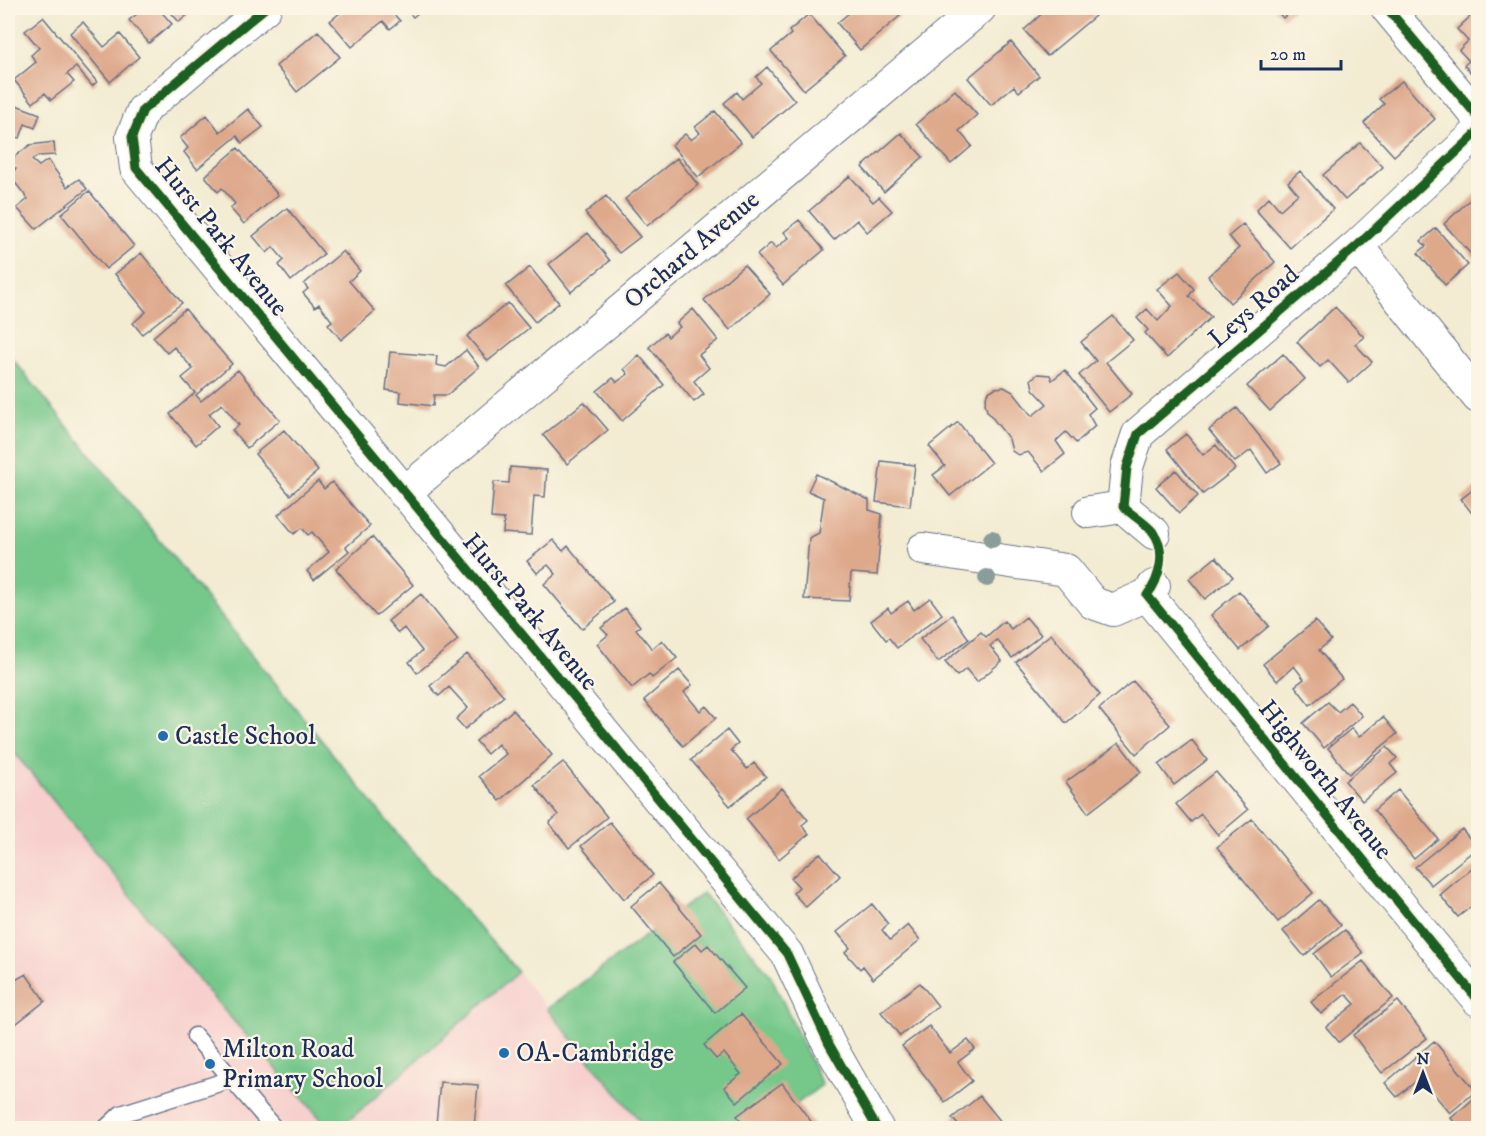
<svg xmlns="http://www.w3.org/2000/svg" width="1486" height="1136" viewBox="0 0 1486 1136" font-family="'IM FELL DW Pica',serif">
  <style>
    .built { fill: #f7d0cd }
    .green { fill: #74c78a; stroke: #487b74; stroke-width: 1.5 }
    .building { fill: #dea88b }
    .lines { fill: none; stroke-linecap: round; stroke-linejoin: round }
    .lane-casing { stroke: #677187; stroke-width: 19 }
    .street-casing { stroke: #677187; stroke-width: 34 }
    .lane { stroke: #fff; stroke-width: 16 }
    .street { stroke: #fff; stroke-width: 32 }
    .cycleway-casing { stroke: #fcf5e5; stroke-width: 13 }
    .cycleway { stroke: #1b5e20; stroke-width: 9 }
    .tree { fill: #8b9d9a }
    .poi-dot { fill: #1f6fb2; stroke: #fcf5e5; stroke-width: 2 }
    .labels { text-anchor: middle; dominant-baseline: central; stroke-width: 4.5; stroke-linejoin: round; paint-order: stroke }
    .street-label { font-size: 26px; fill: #1b2f5e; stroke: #fcf5e5 }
    .poi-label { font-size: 26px; fill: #1b2f5e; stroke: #fcf5e5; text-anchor: start }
  </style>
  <rect width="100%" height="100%" fill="#fcf5e5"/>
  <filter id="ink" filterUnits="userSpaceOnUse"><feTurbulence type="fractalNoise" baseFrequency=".0167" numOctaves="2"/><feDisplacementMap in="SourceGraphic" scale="12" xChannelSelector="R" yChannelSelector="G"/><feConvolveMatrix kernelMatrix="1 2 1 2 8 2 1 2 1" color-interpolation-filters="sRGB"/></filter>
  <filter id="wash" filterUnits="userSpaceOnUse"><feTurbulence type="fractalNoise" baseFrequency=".008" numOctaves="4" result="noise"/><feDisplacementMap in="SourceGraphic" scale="24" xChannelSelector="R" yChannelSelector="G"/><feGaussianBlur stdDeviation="1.35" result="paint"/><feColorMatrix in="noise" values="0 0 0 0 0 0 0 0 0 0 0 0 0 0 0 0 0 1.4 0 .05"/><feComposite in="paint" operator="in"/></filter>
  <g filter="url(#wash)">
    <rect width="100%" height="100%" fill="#f3ecd3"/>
    <path class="built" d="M8 353 400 837 496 946 646 1128H8Z"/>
    <path class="green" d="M8 353 400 837 518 972 340 1128H329L215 1000 8 745Z
      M703 893 771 976 822 1085 765 1128H646L547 1009Z"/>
    <g id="blocks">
      <path class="building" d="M145 8H158L172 24 149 43 129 20Z
        M167 8H196L179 22Z
        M346 8H388L400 21 390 29 383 21 352 47 330 21Z
        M405 8H424L413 17Z
        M855 8H893L900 16 860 50 837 23Z
        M1048 8H1088L1095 16 1047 56 1024 30Z
        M1274 8H1295L1283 18Z
        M1474 13 1478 17V81L1464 65 1469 61 1459 50 1468 41 1457 29Z
        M809 14 845 56 804 90 771 51 791 34 789 31Z
        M43 17 97 82 92 86 76 67 67 74 74 82 51 100 45 93 33 103 14 80 36 62 31 55 39 48 25 31Z
        M83 22 104 47 120 34 139 57 110 82 70 33Z
        M318 31 340 57 297 92 276 66Z
        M1011 42 1039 76 1019 92 1014 86 991 105 968 78Z
        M767 67 795 101 752 137 724 103 737 92 742 99 761 83 756 77Z
        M1402 81 1435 119 1394 156 1364 123 1384 104 1379 99Z
        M955 90 977 115 959 131 972 146 951 164 916 124Z
        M8 102 40 114 35 128 25 124 20 138 14 137 8 154Z
        M248 109 263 127 242 143 237 136 197 169 184 152 188 148 180 138 207 115 220 132Z
        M715 111 741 143 698 177 672 145 685 134 691 140 700 133 695 127Z
        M901 133 923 157 884 192 862 167Z
        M54 142 55 155 38 156 32 160 39 166 48 160 67 187 79 179 87 189 36 229 17 208 28 199 9 175 16 169 9 161 30 145Z
        M1360 143 1383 167 1345 200 1323 175Z
        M238 148 278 195 244 224 230 208 235 204 222 188 218 192 205 176Z
        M677 158 698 185 647 226 625 199Z
        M1300 171 1333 209 1290 248 1256 210 1269 197 1280 210 1298 194 1288 182Z
        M850 176 873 202 879 197 892 211 867 232 857 220 834 240 809 211Z
        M89 191 134 246 106 269 61 214Z
        M1478 192V262L1444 224Z
        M606 196 640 237 619 253 585 213Z
        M287 208 324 254 291 281 279 265 284 260 273 247 267 253 253 236Z
        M799 220 824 250 783 285 757 255 771 243 776 248 789 238 784 232Z
        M1243 224 1275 262 1230 303 1208 276 1239 248 1229 236Z
        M1436 228 1468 265 1445 285 1418 253 1426 246 1421 241Z
        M588 233 610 261 571 292 549 264Z
        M343 251 360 271 349 281 375 311 341 340 328 324 332 321 319 304 315 307 303 293 308 289 304 284Z
        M141 253 182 303 142 334 133 323 146 312 115 274Z
        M744 265 770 294 730 330 704 300Z
        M530 267 559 303 535 322 506 286Z
        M1179 272 1194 289 1189 296 1211 317 1167 358 1145 333 1148 330 1137 318 1147 309 1158 321 1172 306 1157 289Z
        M508 303 529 328 488 361 467 336Z
        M1335 307 1364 337 1355 344 1372 362 1349 383 1328 360 1320 367 1297 342Z
        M185 309 232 364 196 395 201 401 238 370 280 420 247 448 232 430 239 425 222 404 209 414 218 426 196 445 170 414 195 393 182 378 193 369 174 347 167 353 153 337Z
        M693 309 718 340 699 355 709 368 694 381 704 394 694 402 649 347 665 333 668 337 680 327 677 323Z
        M1113 316 1133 340 1106 362 1132 394 1109 412 1079 375 1096 361 1081 342Z
        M466 350 479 367 447 395H434L433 406 400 402 401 392 386 390 390 352 437 356 436 365 446 367Z
        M1283 354 1305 379 1270 411 1247 386Z
        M639 355 664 385 622 421 597 391 613 378 617 382 628 374 624 369Z
        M1065 370 1095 408 1088 414 1095 426 1076 443 1066 432 1056 441 1065 454 1044 471 1028 452 1018 455 1012 451 1009 439 987 411 985 403 987 393 995 388 1004 387 1013 392 1032 416 1047 404 1033 389 1031 379 1038 374 1050 375 1052 380Z
        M584 402 608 430 567 464 543 435Z
        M1237 408 1281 463 1267 473 1251 450 1235 462 1209 430Z
        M958 422 991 463 950 496 933 475 945 466 929 446Z
        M284 430 318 471 290 495 255 454Z
        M1186 434 1203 455 1216 445 1235 469 1203 494 1167 449Z
        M881 461 915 465 910 506 876 502Z
        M510 467 547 470 545 497 534 496 531 535 503 533 504 519 491 518 494 482 509 483Z
        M1176 470 1198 496 1179 513 1156 487Z
        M816 474 869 500V510L882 514 877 575 851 573 849 601 804 599 809 538 819 533 824 498 808 491Z
        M318 481 324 489 332 482 370 526 346 547 349 551 314 580 307 571 329 552 312 532 308 535 302 528 294 534 278 515Z
        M1478 486V521L1461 499Z
        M372 537 413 585 376 616 336 569Z
        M553 540 563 551 568 546 614 602 582 629 544 584 556 574 548 565 537 573 527 561Z
        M1216 557 1233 577 1205 599 1189 579Z
        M1239 591 1269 626 1240 650 1211 615Z
        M421 594 458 640 417 673 409 662 422 651 404 628 398 633 388 621Z
        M930 598 942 614 897 648 889 638 886 640 871 621 888 608 891 613 908 601 914 610Z
        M625 608 640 626 636 629 652 649 662 640 677 658 652 678 649 674 632 688 597 644 608 635 601 628Z
        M952 615 969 639 938 662 920 639Z
        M1026 617 1041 635 1012 658 997 640 990 646 1002 661 977 682 966 669 957 676 945 662 981 632 986 637 1004 621 1011 629Z
        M1315 621 1331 640 1319 650 1342 679 1310 705 1295 686 1304 679 1294 666 1277 681 1263 664Z
        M1051 634 1100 695 1066 723 1016 662Z
        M467 654 504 696 465 729 456 719 468 708 449 687 439 696 430 686Z
        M679 670 692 685 684 692 700 711 706 706 716 718 683 746 644 700Z
        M1133 681 1170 725 1136 754 1099 709Z
        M1328 702 1338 712 1350 702 1362 716 1324 748 1303 723Z
        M513 710 552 755 500 801 479 776 506 754 498 744 487 754 476 741Z
        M1383 717 1397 734 1349 774 1328 748 1352 728 1359 737Z
        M727 730 738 744 731 750 747 769 754 763 766 777 730 806 691 760Z
        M1192 740 1207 760 1174 785 1159 765Z
        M1119 743 1141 772 1088 813 1066 782Z
        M1387 747 1397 758 1390 764 1397 773 1362 801 1345 781Z
        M563 762 607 817 569 848 549 823 558 815 534 785Z
        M1216 772 1248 810 1218 835 1201 814 1191 822 1176 804Z
        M782 788 808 820 802 825 809 834 779 859 746 819Z
        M1398 790 1438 839 1414 859 1374 810Z
        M1252 819 1313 893 1278 922 1217 847Z
        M610 822 653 875 624 899 581 846Z
        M1462 829 1477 848 1431 885 1415 867Z
        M820 853 840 876 806 907 793 893 799 887 791 878Z
        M1474 866 1478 871V901L1458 917 1440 895Z
        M659 883 701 934 673 957 631 906Z
        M1319 900 1341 925 1304 956 1283 931Z
        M872 904 888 924 882 930 890 940 908 925 920 940 873 979 863 966 860 969 845 952 850 948 837 932Z
        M1345 930 1363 953 1331 977 1314 954Z
        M696 943 702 950 708 945 745 988 715 1013 673 962Z
        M1363 961 1393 998 1339 1042 1326 1027 1355 1004 1346 994 1321 1014 1311 1002Z
        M26 974 45 1001 8 1030V978L12 982Z
        M920 983 938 1006 900 1036 881 1012Z
        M1398 1001 1427 1038 1382 1073 1353 1035Z
        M741 1014 783 1064 737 1102 724 1087 741 1074 724 1053 716 1059 704 1045Z
        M929 1026 950 1053 968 1040 975 1049 958 1062 972 1081 945 1102 902 1046Z
        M1434 1041 1476 1091 1450 1113 1420 1078 1397 1097 1385 1083Z
        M440 1082 478 1085 474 1127 436 1124Z
        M782 1083 816 1128H747L737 1116Z
        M980 1096 1006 1128H961L952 1118Z
        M1477 1096 1478 1128H1459L1451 1118Z"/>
    </g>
  </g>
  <g filter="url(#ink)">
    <use href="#blocks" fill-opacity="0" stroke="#677187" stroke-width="1.5"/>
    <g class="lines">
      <defs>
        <path id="lane" d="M195 1036 274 1128
          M106 1128 121 1114 232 1079"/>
        <path id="street" d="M265 8 143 110 132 137 136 168 787 954 829 1044 877 1128
          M1387 8 1478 117
          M1357 246 1478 397
          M404 493 980 8
          M1089 512 1123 507
          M1154 533 1123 507 1127 467 1138 434 1357 246 1478 132
          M923 549 1066 570 1093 603 1113 610 1147 595 1154 586
          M1147 595 1478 1000"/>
      </defs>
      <use href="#lane" class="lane-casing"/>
      <use href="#street" class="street-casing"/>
      <use href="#lane" class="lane"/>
      <use href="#street" class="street"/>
      <defs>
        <path id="cycleway" d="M265 8 143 110 132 137 136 168 787 954 829 1044 877 1128
          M1387 8 1478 117
          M1478 132 1357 246 1138 434 1127 467 1123 507C1132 515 1146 523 1153 532 1167 550 1160 579 1147 595L1478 1000"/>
      </defs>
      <use href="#cycleway" class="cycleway-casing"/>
      <use href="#cycleway" class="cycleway"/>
    </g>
    <g class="tree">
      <circle cx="992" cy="539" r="9"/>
      <circle cx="987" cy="578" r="9"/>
    </g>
  </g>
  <g class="poi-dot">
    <circle cx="163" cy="736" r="6"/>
    <circle cx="504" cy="1053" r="6"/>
    <circle cx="210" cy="1064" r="6"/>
  </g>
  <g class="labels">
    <g class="street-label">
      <text transform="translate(221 237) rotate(51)">Hurst Park Avenue</text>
      <text transform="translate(692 250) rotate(-40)">Orchard Avenue</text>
      <text transform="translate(1254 307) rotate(-41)">Leys Road</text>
      <text transform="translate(530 612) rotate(50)">Hurst Park Avenue</text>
      <text transform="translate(1325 780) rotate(51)">Highworth Avenue</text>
    </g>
    <g class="poi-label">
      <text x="175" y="736">Castle School</text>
      <text x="222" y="1049">Milton Road<tspan x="222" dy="30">Primary School</tspan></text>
      <text x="516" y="1053">OA-Cambridge</text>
    </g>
  </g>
  <rect width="1486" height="1136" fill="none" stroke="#fcf5e5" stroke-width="30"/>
  <g transform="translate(1423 1073)" stroke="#fcf5e5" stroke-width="4.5" paint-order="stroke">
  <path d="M0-4.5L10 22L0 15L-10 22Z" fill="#1b2f5e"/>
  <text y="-9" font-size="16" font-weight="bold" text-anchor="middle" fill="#1b2f5e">N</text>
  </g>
  <path d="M1261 60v9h80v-9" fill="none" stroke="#1b2f5e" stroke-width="3"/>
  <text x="1270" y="60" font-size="18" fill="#1b2f5e" stroke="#fcf5e5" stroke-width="4.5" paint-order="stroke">20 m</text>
</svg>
